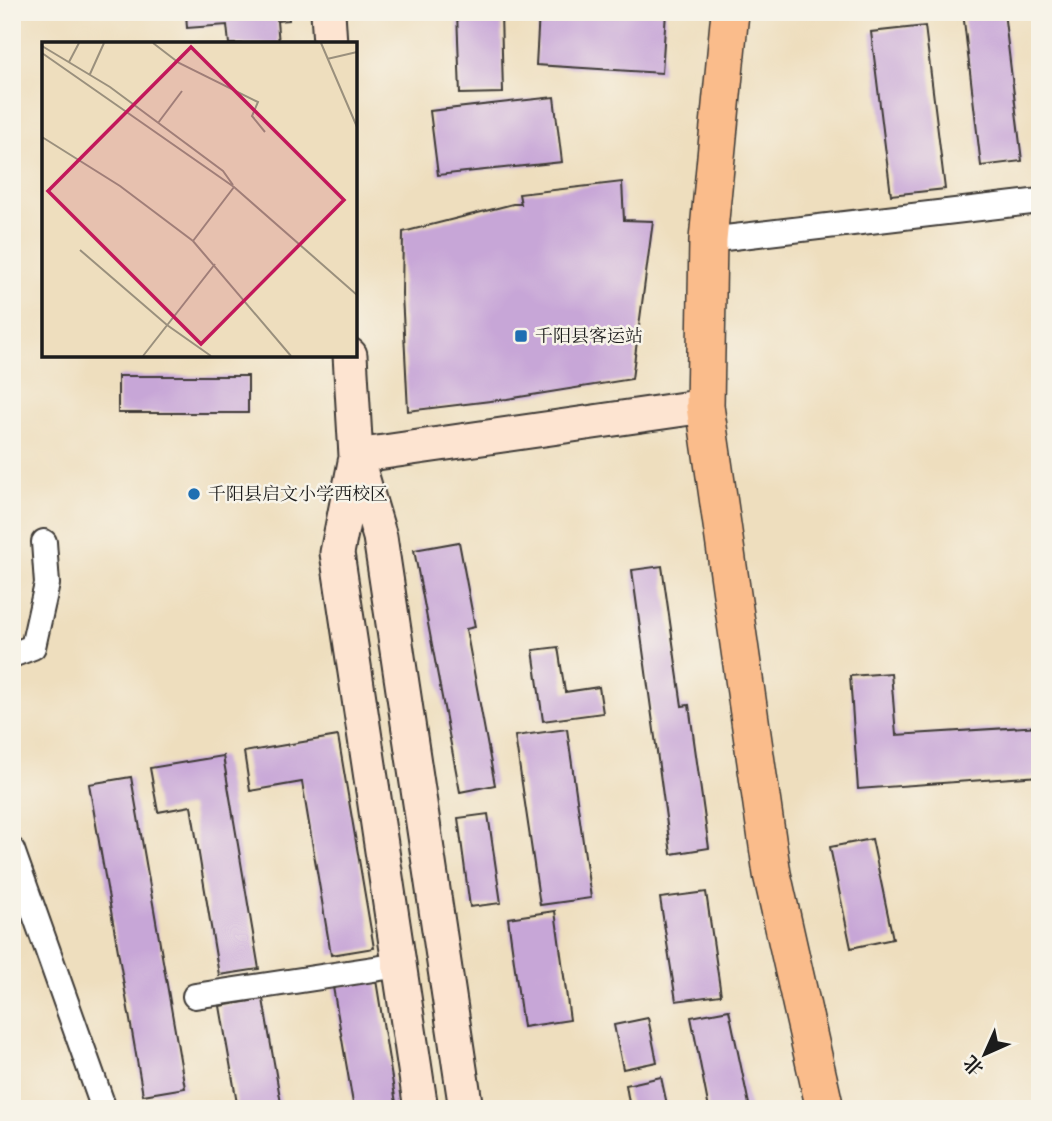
<svg xmlns="http://www.w3.org/2000/svg" width="1052" height="1121" viewBox="0 0 1052 1121" font-family="'Libre Caslon Text','Noto Serif SC',serif">
  <style>
    .building { fill: #c7a6d7 }
    .lines { fill: none; stroke-linecap: round; stroke-linejoin: round }
    .street-casing { stroke: #3c3934; stroke-width: 28 }
    .secondary-casing { stroke: #3c3934; stroke-width: 37 }
    .primary-casing { stroke: #3c3934; stroke-width: 40 }
    .street { stroke: #fff; stroke-width: 24 }
    .secondary { stroke: #fde4d1; stroke-width: 33 }
    .primary { stroke: #fabc8b; stroke-width: 37 }
    .poi-dot { fill: #1f6fb2; stroke: #f7f3e8; stroke-width: 2.5 }
    .labels { text-anchor: middle; dominant-baseline: central; stroke-width: 5; stroke-linejoin: round; paint-order: stroke }
    .poi-label { font-size: 18px; fill: #1c1c1c; stroke: #f7f3e8; text-anchor: start }
    .inset-road { fill: none; stroke: #9a907d; stroke-width: 2 }
    .view { fill: #c2185b; fill-opacity: 0.15; stroke: #c2185b; stroke-width: 3.5 }
    .inset-edge { fill: none; stroke: #1c1c1c; stroke-width: 3.5 }
  </style>
  <rect width="100%" height="100%" fill="#f7f3e8"/>
  <filter id="ink" filterUnits="userSpaceOnUse"><feTurbulence type="fractalNoise" baseFrequency=".0143" numOctaves="2"/><feDisplacementMap in="SourceGraphic" scale="14" xChannelSelector="R" yChannelSelector="G"/><feConvolveMatrix kernelMatrix="1 2 1 2 8 2 1 2 1" color-interpolation-filters="sRGB"/></filter>
  <filter id="wash" filterUnits="userSpaceOnUse"><feTurbulence type="fractalNoise" baseFrequency=".00686" numOctaves="4" result="noise"/><feDisplacementMap in="SourceGraphic" scale="28" xChannelSelector="R" yChannelSelector="G"/><feGaussianBlur stdDeviation="1.57" result="paint"/><feColorMatrix in="noise" values="0 0 0 0 0 0 0 0 0 0 0 0 0 0 0 0 0 1.4 0 .05"/><feComposite in="paint" operator="in"/></filter>
  <g filter="url(#wash)">
    <rect width="100%" height="100%" fill="#eedebe"/>
    <g id="blocks">
      <path class="building" d="M186 12H289V20L277 21 279 44H229L227 25 187 28Z
        M457 12H501L503 93 460 94Z
        M539 12H666L662 73 536 65Z
        M963 12H1004L1022 161 981 166Z
        M1033 12H1040V51H1038Z
        M925 26 945 189 891 195 871 32Z
        M554 97 562 162 438 175 430 111Z
        M622 182 624 220 653 221 632 379 507 399 408 411 402 294 403 232 513 204H521L519 194Z
        M118 376H248V413H118Z
        M459 542 475 627 466 629 495 785 460 792 414 550Z
        M662 566 682 706 689 705 709 848 671 854 632 570Z
        M558 647 565 692 599 687 603 713 543 721 533 650Z
        M891 673 896 735 1040 726V776L858 789 850 676Z
        M567 729 591 898 540 905 515 736Z
        M338 736 374 948 331 955 302 782 250 791 244 752Z
        M223 756 259 969 219 975 191 806 158 812 150 768Z
        M131 777 185 1088 143 1095 89 784Z
        M488 814 501 903 470 907 458 818Z
        M872 839 893 939 851 948 830 847Z
        M706 892 721 995 676 1001 660 898Z
        M555 911 570 1020 523 1027 508 918Z
        M376 980 397 1109H354L333 987Z
        M263 999 282 1109H238L220 1006Z
        M729 1010 750 1109H709L691 1017Z
        M648 1018 657 1062 623 1069 614 1025Z
        M661 1077 668 1109H630L626 1085Z"/>
    </g>
  </g>
  <g filter="url(#ink)">
    <use href="#blocks" fill-opacity="0" stroke="#3c3934" stroke-width="2"/>
    <g class="lines">
      <defs>
        <path id="street" d="M708 240 1040 201
          M12 655 33 647 47 584 44 542
          M12 850 104 1109
          M195 996 400 965"/>
        <path id="secondary" d="M328 12 330 44
          M350 355 356 456 380 537 466 1109
          M356 456 705 406
          M355 462 337 553 421 1109"/>
        <path id="primary" d="M730 12 708 240 705 406 772 874 825 1109"/>
      </defs>
      <use href="#street" class="street-casing"/>
      <use href="#secondary" class="secondary-casing"/>
      <use href="#primary" class="primary-casing"/>
      <use href="#street" class="street"/>
      <use href="#secondary" class="secondary"/>
      <use href="#primary" class="primary"/>
    </g>
  </g>
  <g class="poi-dot">
    <rect x="514" y="329" width="14" height="14" rx="3.5"/>
    <circle cx="194" cy="494" r="7"/>
  </g>
  <g class="labels">
    <g class="poi-label">
      <text x="535" y="336">千阳县客运站</text>
      <text x="208" y="494">千阳县启文小学西校区</text>
    </g>
  </g>
  <g transform="translate(42 42)">
    <rect width="315" height="315" fill="#eedebe"/>
    <path class="inset-road" d="M111 1 137 21 216 60 210 74 223 90M279 1 315 85M0 4 68 45 181 129 191 143M0 11 192 145 315 253M285 17 315 10M27 20 37 1M48 32 62 1M116 81 140 49M0 95 78 144 151 199 249 314M151 199 192 145M38 208 125 283 169 314M101 314 173 222"/>
    <path class="view" d="M149 5 302 158 159 302 6 149Z"/>
    <rect width="315" height="315" class="inset-edge"/>
  </g>
  <rect width="1052" height="1121" fill="none" stroke="#f7f3e8" stroke-width="42"/>
  <g transform="translate(985 1054) rotate(225)" stroke="#f7f3e8" stroke-width="5" paint-order="stroke">
  <path d="M0-5L12 26L0 18L-12 26Z" fill="#1c1c1c"/>
  <text y="-10" font-size="19" font-weight="bold" text-anchor="middle" fill="#1c1c1c">北</text>
  </g>
</svg>
